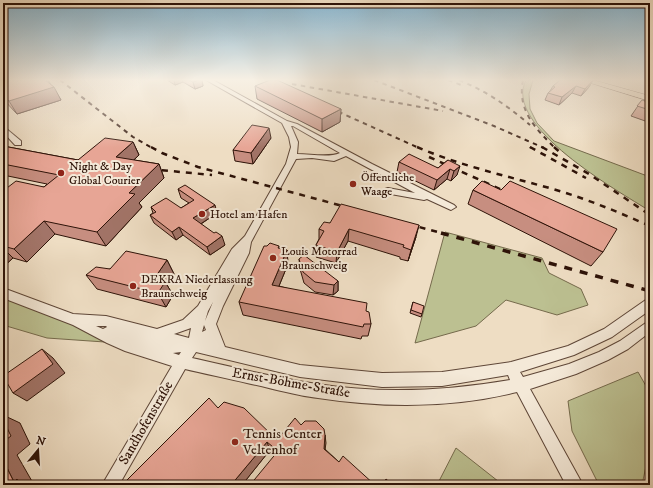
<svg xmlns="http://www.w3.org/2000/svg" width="653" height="488" viewBox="0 0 653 488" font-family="'IM FELL DW Pica',serif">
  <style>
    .green { fill: #bcc091; stroke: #756a4c }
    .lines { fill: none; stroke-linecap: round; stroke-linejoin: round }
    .minor-casing { stroke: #5e4637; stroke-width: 2 }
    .major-casing { stroke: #2e1308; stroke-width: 1 }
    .minor { fill: #f4e9d8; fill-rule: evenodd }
    .major { fill: #eeddc3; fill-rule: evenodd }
    .rail-far2 { stroke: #2e1308; stroke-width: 2; stroke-dasharray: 4.5 4.5; stroke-linecap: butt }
    .rail-far1 { stroke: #2e1308; stroke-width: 2.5; stroke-dasharray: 6 6; stroke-linecap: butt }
    .rail { stroke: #2e1308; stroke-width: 3.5; stroke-dasharray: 8 8; stroke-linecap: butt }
    .wall { fill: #c78e80; stroke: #2e1308 }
    .shaded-wall { fill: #a27468; stroke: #2e1308 }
    .building { fill: #e7a595; stroke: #2e1308 }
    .poi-dot { fill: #8f2418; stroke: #f4e9d8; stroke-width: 1.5 }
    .labels { text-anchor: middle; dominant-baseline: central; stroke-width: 4; stroke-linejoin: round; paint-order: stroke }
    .poi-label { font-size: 12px; fill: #2e1308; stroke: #f4e9d8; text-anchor: start }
    .near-street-label { font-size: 14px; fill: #2e1308; stroke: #f4e9d8 }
    .near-poi-label { font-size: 14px; fill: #2e1308; stroke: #f4e9d8; text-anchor: start }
  </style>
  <rect width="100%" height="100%" fill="#eeddc3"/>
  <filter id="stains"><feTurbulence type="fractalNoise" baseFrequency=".005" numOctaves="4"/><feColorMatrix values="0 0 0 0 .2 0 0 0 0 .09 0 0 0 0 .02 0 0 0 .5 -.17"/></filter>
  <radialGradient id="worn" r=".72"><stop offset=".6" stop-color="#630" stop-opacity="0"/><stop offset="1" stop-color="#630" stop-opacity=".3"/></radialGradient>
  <path class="green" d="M526 80H533L529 94 530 109 537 123 554 141 650 177V211C618 191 502 126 526 80Z
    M445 232 542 258 549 273 581 289 588 305 557 315 506 300 476 326 415 343Z
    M3 293 119 343 47 338 3 325Z
    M638 372 650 393V447L642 485H599L572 431 568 401Z
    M456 448 503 485H437Z"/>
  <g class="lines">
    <defs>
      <path id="minor" d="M206 80H213L287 121 297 124 372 164 454 205 456 207 451 210 427 199 424 200 385 193 384 191 385 189 388 188 415 193 346 156 334 161 312 158 296 159 251 242 249 253 223 306 216 324 225 347 300 365 382 373 442 372 511 362 568 346 604 329 650 297V310L612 337 574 355 520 372 523 377 569 364 599 352 620 341 650 320V332L628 349 608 360 576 374 530 389 583 485H566L517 392C453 408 383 408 318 398 294 395 271 388 247 383 226 378 206 374 185 369L119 485H102L172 366 125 351 107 343 73 325 3 298V288L73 314 106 316 157 329 183 320 198 306 232 249 245 236 286 164 291 147 289 137 282 123ZM291 126H293L340 153C329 158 311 154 297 154L298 142ZM213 302 205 321 208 311ZM204 325 206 330 202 332ZM96 326H106L107 327 103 329ZM191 328 189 338 174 334ZM181 352 179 355 173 353ZM196 352 300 377 382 387 442 386 508 375 510 380C446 391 381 394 317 384 275 378 233 367 192 358Z
        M3 126 21 141V145H15L3 132Z"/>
      <path id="major" d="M581 80H593L650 96V101Z"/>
    </defs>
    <use href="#minor" class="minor-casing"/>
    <use href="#major" class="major-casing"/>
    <use href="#minor" class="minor"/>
    <use href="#major" class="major"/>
    <path class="rail-far2" d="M60 80 133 137 152 148
      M374 80 494 126 544 148
      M448 80 464 86
      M459 80C486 91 508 106 530 125
      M523 80C517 110 535 128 555 148
      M292 84 443 111
      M330 108 419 148
      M530 147 531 148"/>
    <path class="rail-far1" d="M151 147 162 153 198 167 350 208
      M417 147C461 166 507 176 553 189 587 199 618 212 650 226
      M530 147 586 178
      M542 147 589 174 650 215
      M554 147 562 154
      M429 157 511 194
      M150 169 212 175
      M408 224 445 234"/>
    <path class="rail" d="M441 233 650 291"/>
  </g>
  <path class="wall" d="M3 80H48L61 100 17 114 3 99Z
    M167 80H202L203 86 195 89 183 82 175 85Z
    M593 80 589 87 581 96 572 93 559 105 545 100 548 93 550 91 553 86Z
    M255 86 341 109 340 122 322 132 257 99Z
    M642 100 650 103V119L648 122 631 116Z
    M271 138 253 164 235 161 233 150Z
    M133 142 139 155 134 160 159 164 164 178 139 203 142 207 106 246 55 234 27 262 13 258 3 267V191L44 187 47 184 3 175V146L78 160Z
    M448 160 457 175 451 181 447 179 434 190 397 172 399 162 438 168Z
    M178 189 217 213 201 224 225 245 210 255 183 235 176 240 154 223 150 215 153 213 151 207 181 208 189 203 181 198Z
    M473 190 603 252 591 266 468 204Z
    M330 223 416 237 408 261 400 259V257L348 241 336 263 316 257V245L319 239V229Z
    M279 246V248L287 250 288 264 279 286 366 311 371 324 368 336H362L361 339 243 315 239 302Z
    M299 259 338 281V291L333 295 315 292 304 283 300 269Z
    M167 260 174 274 167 285 173 295 166 307 97 289 86 275 110 269Z
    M413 302 422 314 421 317 410 313Z
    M218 408 277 440 301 425 325 435V449L339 462 375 485 276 454 270 450 242 485H122Z"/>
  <path class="shaded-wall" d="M44 80H48L52 88 54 87 61 100 17 114 9 101Z
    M174 80H182L183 82 175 85Z
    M199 80H202L203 86 195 89 193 82Z
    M593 80 589 87 581 96 585 89Z
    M576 86 572 93 559 105 562 97Z
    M341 109 340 122 322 132V119Z
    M269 128 271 138 253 164 251 153Z
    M133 142 139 155 123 170 116 157Z
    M159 164 164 178 139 203 142 207 106 246 97 232 129 193Z
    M460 166 457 175 451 181 454 171Z
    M450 169 447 179 434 190 437 180Z
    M215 205 217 213 196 227 193 218Z
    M44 221 55 234 27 262 14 249Z
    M419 225 416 237 408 261 411 250Z
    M179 227 183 235 176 240 172 232Z
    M349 229 348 241 336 263 337 252Z
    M222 236 225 245 210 255 207 247Z
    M3 248 13 258 3 267Z
    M287 250 288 264 274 298 272 285Z
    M167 260 174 274 167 285 173 295 166 307 158 293 154 279Z
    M338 281V291L333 295 334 285Z
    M42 349 53 358 65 373 27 401 13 393Z
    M3 415 20 423 30 444 17 455 33 483 38 485H21L14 482 3 460Z
    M325 435 326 443 324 456V449Z
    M267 442 270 450 242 485H231Z"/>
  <path class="building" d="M3 80H45L54 87 9 101 3 96Z
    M188 80H199L193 82Z
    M270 80H277L341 109 322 119 255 86Z
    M560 80H593L585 89 576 86 562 97 548 93 555 87 553 86Z
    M642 100 650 103V110L637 106Z
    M252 125 269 128 251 153 233 150Z
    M105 138 133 142 116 157 159 164 129 193 135 194 97 232 44 221 14 249 3 246V191L16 181 44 187 59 175 3 164V146L78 160Z
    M409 154 438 168 448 160 460 166 454 171 450 169 437 180 399 162Z
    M482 181 501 190 510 181 617 229 603 252 473 190Z
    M185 185 215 205 193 218 214 233 216 232 222 236 207 247 179 227 172 232 150 215 156 212 151 207 166 198 181 208 194 200 178 189Z
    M341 204 419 225 411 250 403 247 404 245 349 229 337 252 316 245 324 231 319 229 324 222 330 223Z
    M270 243 279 246 278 248 287 250 272 285 367 303 366 311 369 312 371 324H364L363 327 239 302 264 246H267Z
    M126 251 167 260 154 279 165 282 158 293 86 275 96 267 110 269Z
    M304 255 338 281 334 285 315 282 303 272 299 259Z
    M413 302 424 306 422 314 411 310Z
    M42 349 53 364 13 393 3 376Z
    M209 398 218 408 224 402 244 408 277 440 295 418 301 425 305 421H316L324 429 325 435 324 449 339 462 343 456 375 485H250L278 451 267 442 231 485H122Z
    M3 420 11 436 3 442Z
    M3 460 14 482 17 479 21 485H3Z
    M386 479 393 485H382Z"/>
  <linearGradient id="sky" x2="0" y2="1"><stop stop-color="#88b7d2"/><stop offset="0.54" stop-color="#f7f0e4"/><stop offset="1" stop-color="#f7f0e4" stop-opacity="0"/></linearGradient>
  <rect width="653" height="148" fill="url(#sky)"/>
  <g class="poi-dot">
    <circle cx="61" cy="173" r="4"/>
    <circle cx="353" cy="184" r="4"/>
    <circle cx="202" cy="214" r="4"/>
    <circle cx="273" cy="258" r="4"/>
    <circle cx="133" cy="286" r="4"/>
    <circle cx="235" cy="442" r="4"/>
  </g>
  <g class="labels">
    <g class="poi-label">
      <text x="69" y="166">Night &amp; Day<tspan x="69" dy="14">Global Courier</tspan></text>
      <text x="361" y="177">Öffentliche<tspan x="361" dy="14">Waage</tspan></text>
      <text x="210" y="214">Hotel am Hafen</text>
      <text x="281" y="251">Louis Motorrad<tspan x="281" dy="14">Braunschweig</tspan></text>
      <text x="141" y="279">DEKRA Niederlassung<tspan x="141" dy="14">Braunschweig</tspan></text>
    </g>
    <g class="near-street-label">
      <text transform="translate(291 383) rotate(10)">Ernst-Böhme-Straße</text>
      <text transform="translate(146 423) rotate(-60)">Sandhofenstraße</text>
    </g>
    <g class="near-poi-label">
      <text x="243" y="434">Tennis Center<tspan x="243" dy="16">Veltenhof</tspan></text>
    </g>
  </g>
  <rect width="653" height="488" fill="none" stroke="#eeddc3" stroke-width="16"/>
  <rect x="4" y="4" width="645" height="480" fill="none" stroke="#2e1308" stroke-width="2"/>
  <rect x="8" y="8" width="637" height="472" fill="none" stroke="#2e1308"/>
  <g transform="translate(38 450) rotate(18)" stroke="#f4e9d8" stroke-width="3" paint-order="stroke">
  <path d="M0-3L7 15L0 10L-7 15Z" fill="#2e1308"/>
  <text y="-6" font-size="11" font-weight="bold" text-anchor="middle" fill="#2e1308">N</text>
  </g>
  <rect width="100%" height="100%" filter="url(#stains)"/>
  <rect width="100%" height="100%" fill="url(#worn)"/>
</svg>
